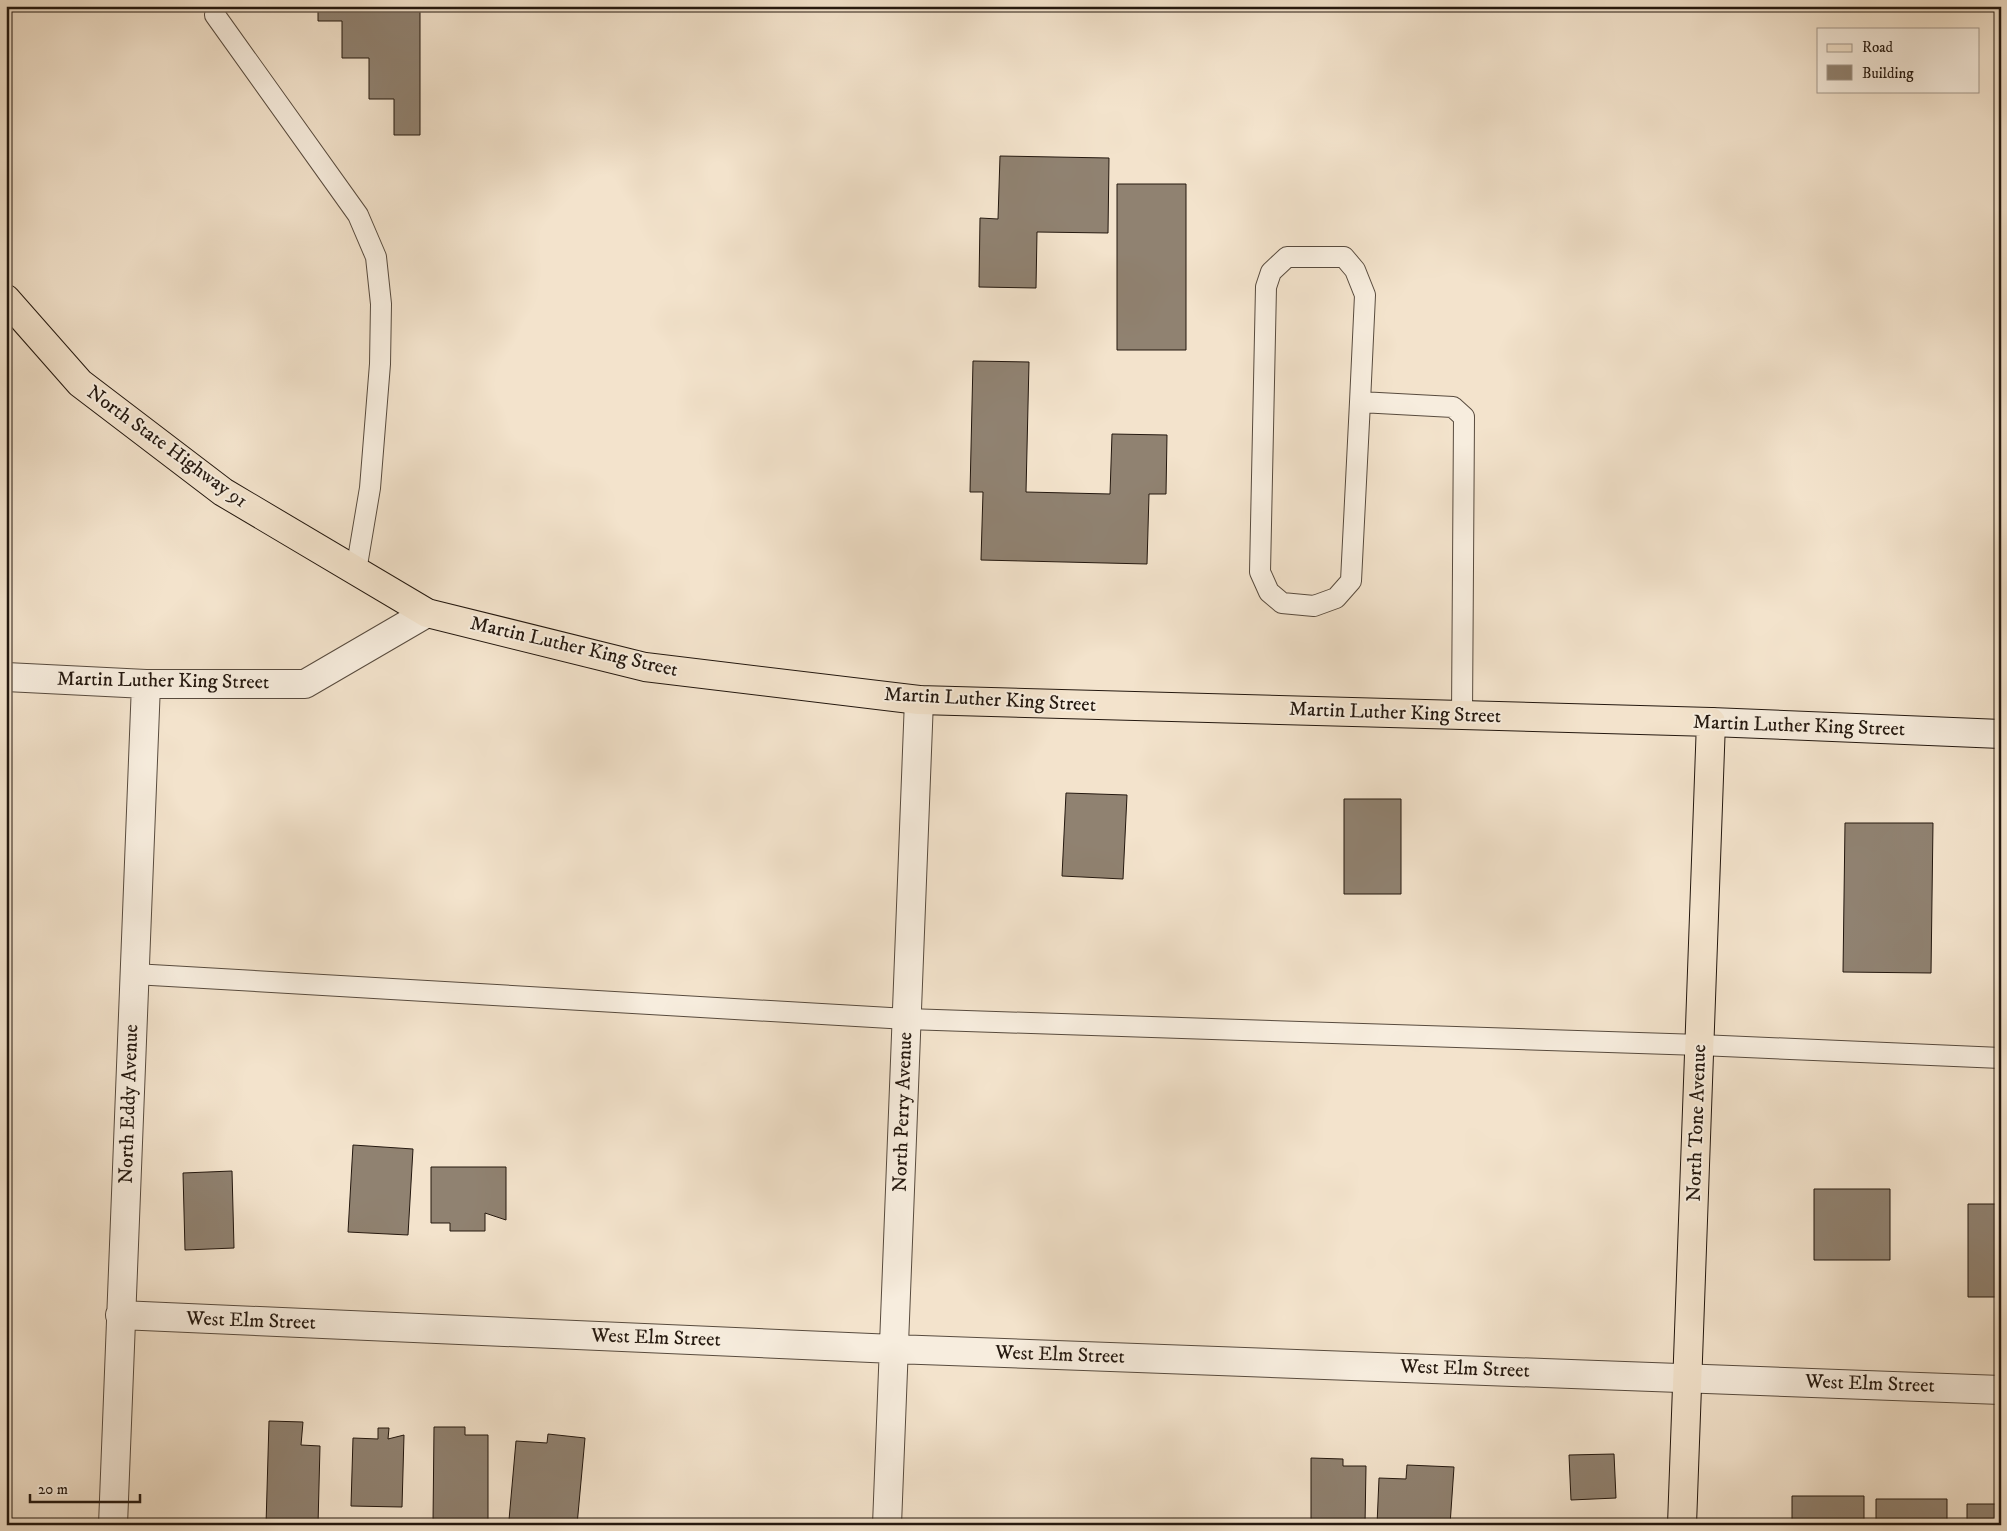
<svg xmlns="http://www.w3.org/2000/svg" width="2007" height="1531" viewBox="0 0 2007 1531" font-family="'IM FELL DW Pica',serif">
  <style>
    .building { fill: #908271; stroke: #24180f }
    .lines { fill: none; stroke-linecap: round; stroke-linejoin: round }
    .lane-casing { stroke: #584b3e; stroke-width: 22 }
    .street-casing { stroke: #584b3e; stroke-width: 30 }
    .secondary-casing { stroke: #24180f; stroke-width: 30 }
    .primary-casing { stroke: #24180f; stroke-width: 30 }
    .lane { stroke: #f7edde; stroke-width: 20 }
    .street { stroke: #f7edde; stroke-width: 28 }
    .secondary { stroke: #f7edde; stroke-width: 28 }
    .primary { stroke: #f3e3cc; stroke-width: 28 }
    .labels { text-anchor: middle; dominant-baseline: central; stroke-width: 4; stroke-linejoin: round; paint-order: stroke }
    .street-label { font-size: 20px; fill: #24180f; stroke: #f7edde }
  </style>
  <rect width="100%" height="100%" fill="#f3e3cc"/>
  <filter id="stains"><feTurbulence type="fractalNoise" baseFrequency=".004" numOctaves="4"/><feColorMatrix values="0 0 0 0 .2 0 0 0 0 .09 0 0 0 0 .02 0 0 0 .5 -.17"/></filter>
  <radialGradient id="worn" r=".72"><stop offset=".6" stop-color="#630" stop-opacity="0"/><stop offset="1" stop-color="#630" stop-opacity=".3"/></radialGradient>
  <path class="building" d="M318 6H420V135H394V99H369V58H342V21H318Z
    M1000 156 1109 158 1108 233 1037 232 1036 288 979 287 980 218 998 219Z
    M1117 184H1186V350H1117Z
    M973 361 1029 362 1026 492 1110 494 1112 434 1167 435 1166 494H1149L1147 564 981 560 983 492H970Z
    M1066 793 1127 795 1123 879 1062 876Z
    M1344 799H1401V894H1344Z
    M1845 823H1933L1931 973 1843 972Z
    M353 1145 413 1149 408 1235 348 1232Z
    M431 1167H506V1220L485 1213V1231H450V1223H431Z
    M232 1171 234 1248 185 1250 183 1173Z
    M1814 1189H1890V1260H1814Z
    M1968 1204H2001V1297H1968Z
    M269 1421 303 1422 301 1445 320 1446 318 1525H266Z
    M434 1427H465V1435H488V1522H433Z
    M378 1428H389L388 1439 404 1435 402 1507 351 1506 353 1438 378 1439Z
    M548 1434 585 1438 577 1525H554L509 1520 516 1441 547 1443Z
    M1614 1454 1616 1498 1571 1500 1569 1455Z
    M1311 1458 1343 1459V1466H1366L1365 1525H1311Z
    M1407 1465 1454 1467 1450 1525H1377L1379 1478 1406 1479Z
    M1792 1496H1864V1525H1772V1520H1792Z
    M1876 1499H1947V1525H1876Z
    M1967 1504H2001V1525H1967Z"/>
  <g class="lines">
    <defs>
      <path id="lane" d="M215 15 358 215 376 257 381 304 380 364 370 488 356 571
        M1360 402 1365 295 1355 270 1344 257H1287L1271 272 1266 287 1260 572 1269 592 1282 603 1314 606 1336 598 1351 581 1360 402 1453 407 1464 417 1462 715
        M134 974 907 1019 1700 1045 2001 1058"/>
      <path id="street" d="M6 677 146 684H305L427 613
        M120 1315 894 1349 2001 1390
        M113 1525 146 684
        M887 1525 919 700"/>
      <path id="secondary" d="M1711 722 2001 734"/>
      <path id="primary" d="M6 299 80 383 223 492 427 613 645 667 919 700 1711 722 1682 1525"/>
    </defs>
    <use href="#lane" class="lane-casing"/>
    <use href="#street" class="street-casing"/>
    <use href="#secondary" class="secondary-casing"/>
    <use href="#primary" class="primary-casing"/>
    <use href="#lane" class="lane"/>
    <use href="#street" class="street"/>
    <use href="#secondary" class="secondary"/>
    <use href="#primary" class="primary"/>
  </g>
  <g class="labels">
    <g class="street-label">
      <text transform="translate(167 447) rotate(36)">North State Highway 91</text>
      <text transform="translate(574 647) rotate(13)">Martin Luther King Street</text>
      <text transform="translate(163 681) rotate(1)">Martin Luther King Street</text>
      <text transform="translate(990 700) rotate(3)">Martin Luther King Street</text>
      <text transform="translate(1395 713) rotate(2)">Martin Luther King Street</text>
      <text transform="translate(1799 726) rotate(2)">Martin Luther King Street</text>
      <text transform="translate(129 1104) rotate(-88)">North Eddy Avenue</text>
      <text transform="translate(903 1112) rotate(-88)">North Perry Avenue</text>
      <text transform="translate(1697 1123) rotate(-88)">North Tone Avenue</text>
      <text transform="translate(251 1321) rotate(2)">West Elm Street</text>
      <text transform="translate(656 1338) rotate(2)">West Elm Street</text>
      <text transform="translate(1060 1355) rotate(2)">West Elm Street</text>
      <text transform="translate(1465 1369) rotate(2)">West Elm Street</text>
      <text transform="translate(1870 1384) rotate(2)">West Elm Street</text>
    </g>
  </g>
  <rect width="2007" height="1531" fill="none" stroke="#f3e3cc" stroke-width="25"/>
  <rect x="8" y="8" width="1992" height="1516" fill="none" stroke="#24180f" stroke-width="2.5"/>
  <rect x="12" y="12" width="1982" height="1506" fill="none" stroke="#24180f"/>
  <rect x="1817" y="28" width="162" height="65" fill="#f7edde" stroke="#a3988b"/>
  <rect x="1827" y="44" width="25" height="8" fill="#f3e3cc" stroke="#a3988b"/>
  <text x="1862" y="52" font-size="15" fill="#24180f">Road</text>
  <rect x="1827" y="65" width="25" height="15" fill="#908271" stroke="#a3988b"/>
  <text x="1862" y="78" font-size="15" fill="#24180f">Building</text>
  <path d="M30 1494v8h110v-8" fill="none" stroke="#24180f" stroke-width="2.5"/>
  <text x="38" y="1494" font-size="15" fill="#24180f" stroke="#f7edde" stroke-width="4" paint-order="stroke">20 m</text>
  <rect width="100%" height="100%" filter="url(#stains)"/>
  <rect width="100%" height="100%" fill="url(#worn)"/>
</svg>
